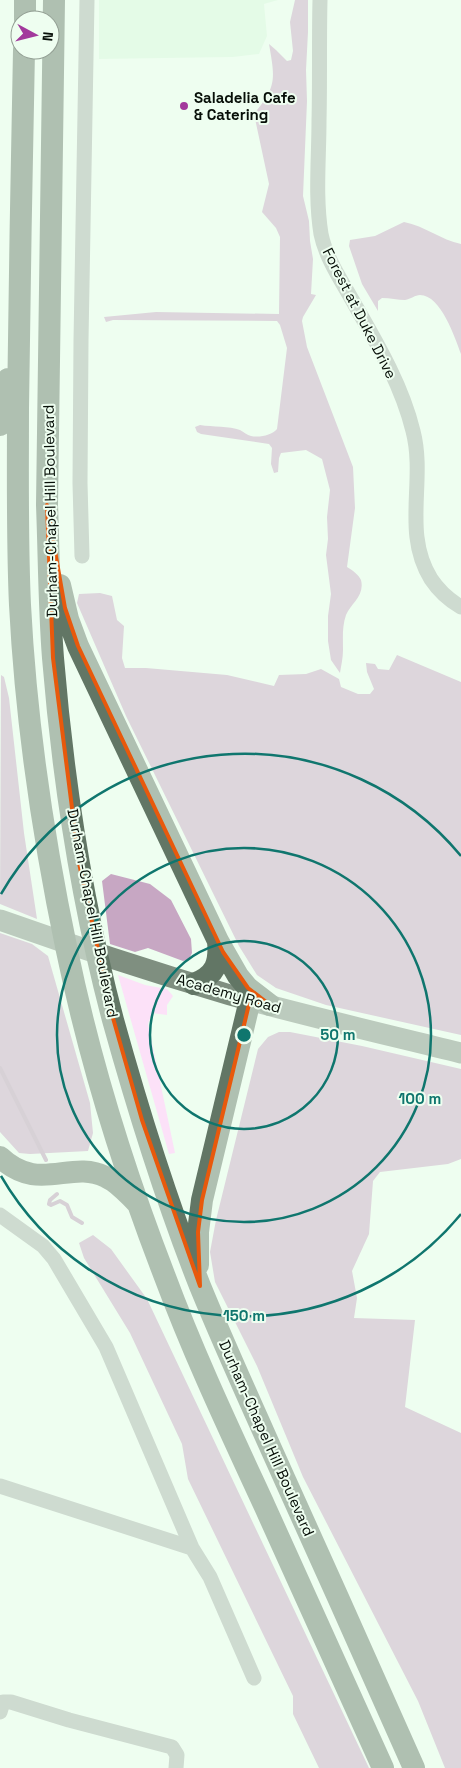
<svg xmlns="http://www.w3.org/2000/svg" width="461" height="1768" viewBox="0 0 461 1768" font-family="'Space Grotesk',sans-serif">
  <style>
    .built { fill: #d8f9dc }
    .green { fill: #fce1f8 }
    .forest { fill: #c7a7c3 }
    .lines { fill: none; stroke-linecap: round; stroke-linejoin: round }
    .stream { stroke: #ba9bb6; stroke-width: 4 }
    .street { stroke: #a6b1a8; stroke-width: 15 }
    .secondary { stroke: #7f8f80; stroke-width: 21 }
    .primary { stroke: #627665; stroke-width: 22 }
    .marked { fill: none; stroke: #e8590c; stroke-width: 4; stroke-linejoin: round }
    .ring { fill: none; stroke: #0f766e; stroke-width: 2.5 }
    .poi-dot { fill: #a2399c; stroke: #eefef0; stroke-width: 2 }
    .labels { text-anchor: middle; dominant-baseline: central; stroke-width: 4; stroke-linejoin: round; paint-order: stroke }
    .poi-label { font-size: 15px; font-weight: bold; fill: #070f08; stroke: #eefef0; text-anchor: start }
    .street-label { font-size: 15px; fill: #070f08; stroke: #eefef0 }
    .centre { fill: #0f766e; stroke: #eefef0; stroke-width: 2.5 }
    .ring-label { font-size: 15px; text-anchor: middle; font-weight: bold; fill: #0f766e; stroke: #eefef0; stroke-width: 4; stroke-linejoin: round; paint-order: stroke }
  </style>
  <rect width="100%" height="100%" fill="#eefef0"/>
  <path class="built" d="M99 0H278L264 4 267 36 259 54 233 57 99 59Z"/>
  <path class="green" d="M118 975 145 985 167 989 173 996 167 1005V1015L152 1013 148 1024 175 1153 169 1154Z"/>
  <path class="forest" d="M295 0H308V32L306 70 307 101 303 196 309 221 310 241 313 259 311 294 316 295 303 317 302 321 307 347 353 467 355 508 347 567C352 570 359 575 361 580 365 596 351 603 346 615 342 627 343 637 343 650 343 658 341 666 340 673L331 660 328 641V616L331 594 326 555 328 539 327 517 330 490 322 459 306 450 281 453 279 458 278 472 274 473 271 464 272 448 269 444 201 434 197 432 195 427 200 425C213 427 229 426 240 430 244 432 247 435 251 436 260 438 272 435 277 429L287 348 280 325 277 321 113 320 106 322 104 317 156 312 279 314 280 237 276 228 262 212 269 184 254 114C277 86 275 79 269 44L276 50 287 61 291 60 293 51 290 22Z
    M404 222C425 226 441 240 461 244V354C455 338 441 295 420 295 415 295 411 299 405 300 398 300 390 298 382 298L378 301V311L362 284 349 246 350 240 375 236Z
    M100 593 112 596 117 620 124 626 122 658 125 668H146L227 675 274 686 279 675 306 674 321 669 339 679 341 687 358 694H370L374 689 367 672 366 663 375 664 378 669 389 670 397 655 461 682V1035L326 1005 276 988 257 975 239 946 126 716 77 603 79 594Z
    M1 675 4 677 9 698 24 833 37 919 0 904Z
    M111 874 150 884 171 900 191 939 192 953 189 959 183 961 148 948 135 952 110 944 102 881Z
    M0 933 32 944 48 956 90 1103 93 1133 88 1151 30 1154 19 1153 0 1132Z
    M279 1032H290L362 1046 461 1069V1159L448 1164 380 1172 373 1181 369 1234 352 1271 357 1298 354 1318 415 1320 405 1407 461 1433V1768H445L418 1701 303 1477 257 1366 215 1282 210 1252 216 1220 258 1049 268 1037Z
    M93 1235 111 1249 147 1299 369 1768H319L293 1714V1696L188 1479 182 1444 130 1333 84 1258 79 1243Z"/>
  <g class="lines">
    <path class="stream" d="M0 1068 46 1160
      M57 1194 50 1200 49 1204 51 1205 60 1201 67 1205 72 1217 82 1223"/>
    <path class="street" d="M320 0C319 40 320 80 319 121 319 158 315 197 321 234 326 259 343 283 355 305 378 345 402 386 413 431 426 481 402 532 431 579 439 591 449 600 461 607
      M82 556 80 483 81 341 87 0
      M0 1215 43 1246 54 1259 106 1347 192 1548 210 1577 254 1678
      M0 1486 192 1548
      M0 1712 3 1702H11L69 1720 172 1747 177 1755 176 1768"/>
    <path class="secondary" d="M0 920C76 947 153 972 230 995 306 1016 384 1034 461 1053"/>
    <path class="primary" d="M54 0 47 505C49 556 49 607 53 658 63 780 82 903 113 1020 138 1110 166 1200 200 1286 227 1352 257 1417 286 1482 329 1577 372 1673 414 1768
      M25 20V0
      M24 50C22 169 19 289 18 408 18 474 17 540 20 605 26 722 43 837 67 951 90 1062 124 1171 165 1277 194 1355 230 1431 265 1507 304 1594 344 1681 383 1768
      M0 425 8 379
      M60 585 68 619 78 646 218 941 238 976 248 988 270 1005
      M194 984C216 975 220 963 218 941
      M0 1157C39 1194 70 1159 106 1177 118 1182 127 1193 136 1202
      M198 1265V1232L202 1200 250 1000"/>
  </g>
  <path d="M0 0H461V1768H0ZM47 505 65 608 78 646 223 952 248 988 270 1005 250 1000 202 1200 198 1232 200 1286 142 1120 113 1018 79 863 53 658Z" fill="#eefef0" fill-opacity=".55" fill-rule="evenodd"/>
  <path class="marked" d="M47 505 65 608 78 646 223 952 248 988 270 1005 250 1000 202 1200 198 1232 200 1286 142 1120 113 1018 79 863 53 658Z"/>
  <g class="ring">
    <circle cx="244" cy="1035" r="94"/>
    <circle cx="244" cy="1035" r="187"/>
    <path d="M461 1214A281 281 0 0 1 1 1176M1 894A281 281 0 0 1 461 856"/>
  </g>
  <circle class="poi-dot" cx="184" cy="106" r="5"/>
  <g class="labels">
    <g class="poi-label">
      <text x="194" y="97">Saladelia Cafe<tspan x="194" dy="17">&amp; Catering</tspan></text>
    </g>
    <g class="street-label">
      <text transform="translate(360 313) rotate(63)">Forest at Duke Drive</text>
      <text transform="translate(50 511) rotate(-91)">Durham-Chapel Hill Boulevard</text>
      <text transform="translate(93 913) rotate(79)">Durham-Chapel Hill Boulevard</text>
      <text transform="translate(229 993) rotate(16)">Academy Road</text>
      <text transform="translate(267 1438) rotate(66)">Durham-Chapel Hill Boulevard</text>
    </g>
  </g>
  <circle cx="244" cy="1035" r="8" class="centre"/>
  <g class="ring-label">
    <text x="338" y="1040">50 m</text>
    <text x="420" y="1104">100 m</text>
    <text x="244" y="1321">150 m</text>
  </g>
  <g transform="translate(35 35) rotate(97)"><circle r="24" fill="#eefef0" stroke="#929e93"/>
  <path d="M0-4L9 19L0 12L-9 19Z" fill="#a2399c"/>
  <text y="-8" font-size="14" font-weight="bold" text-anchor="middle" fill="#070f08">N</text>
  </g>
</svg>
